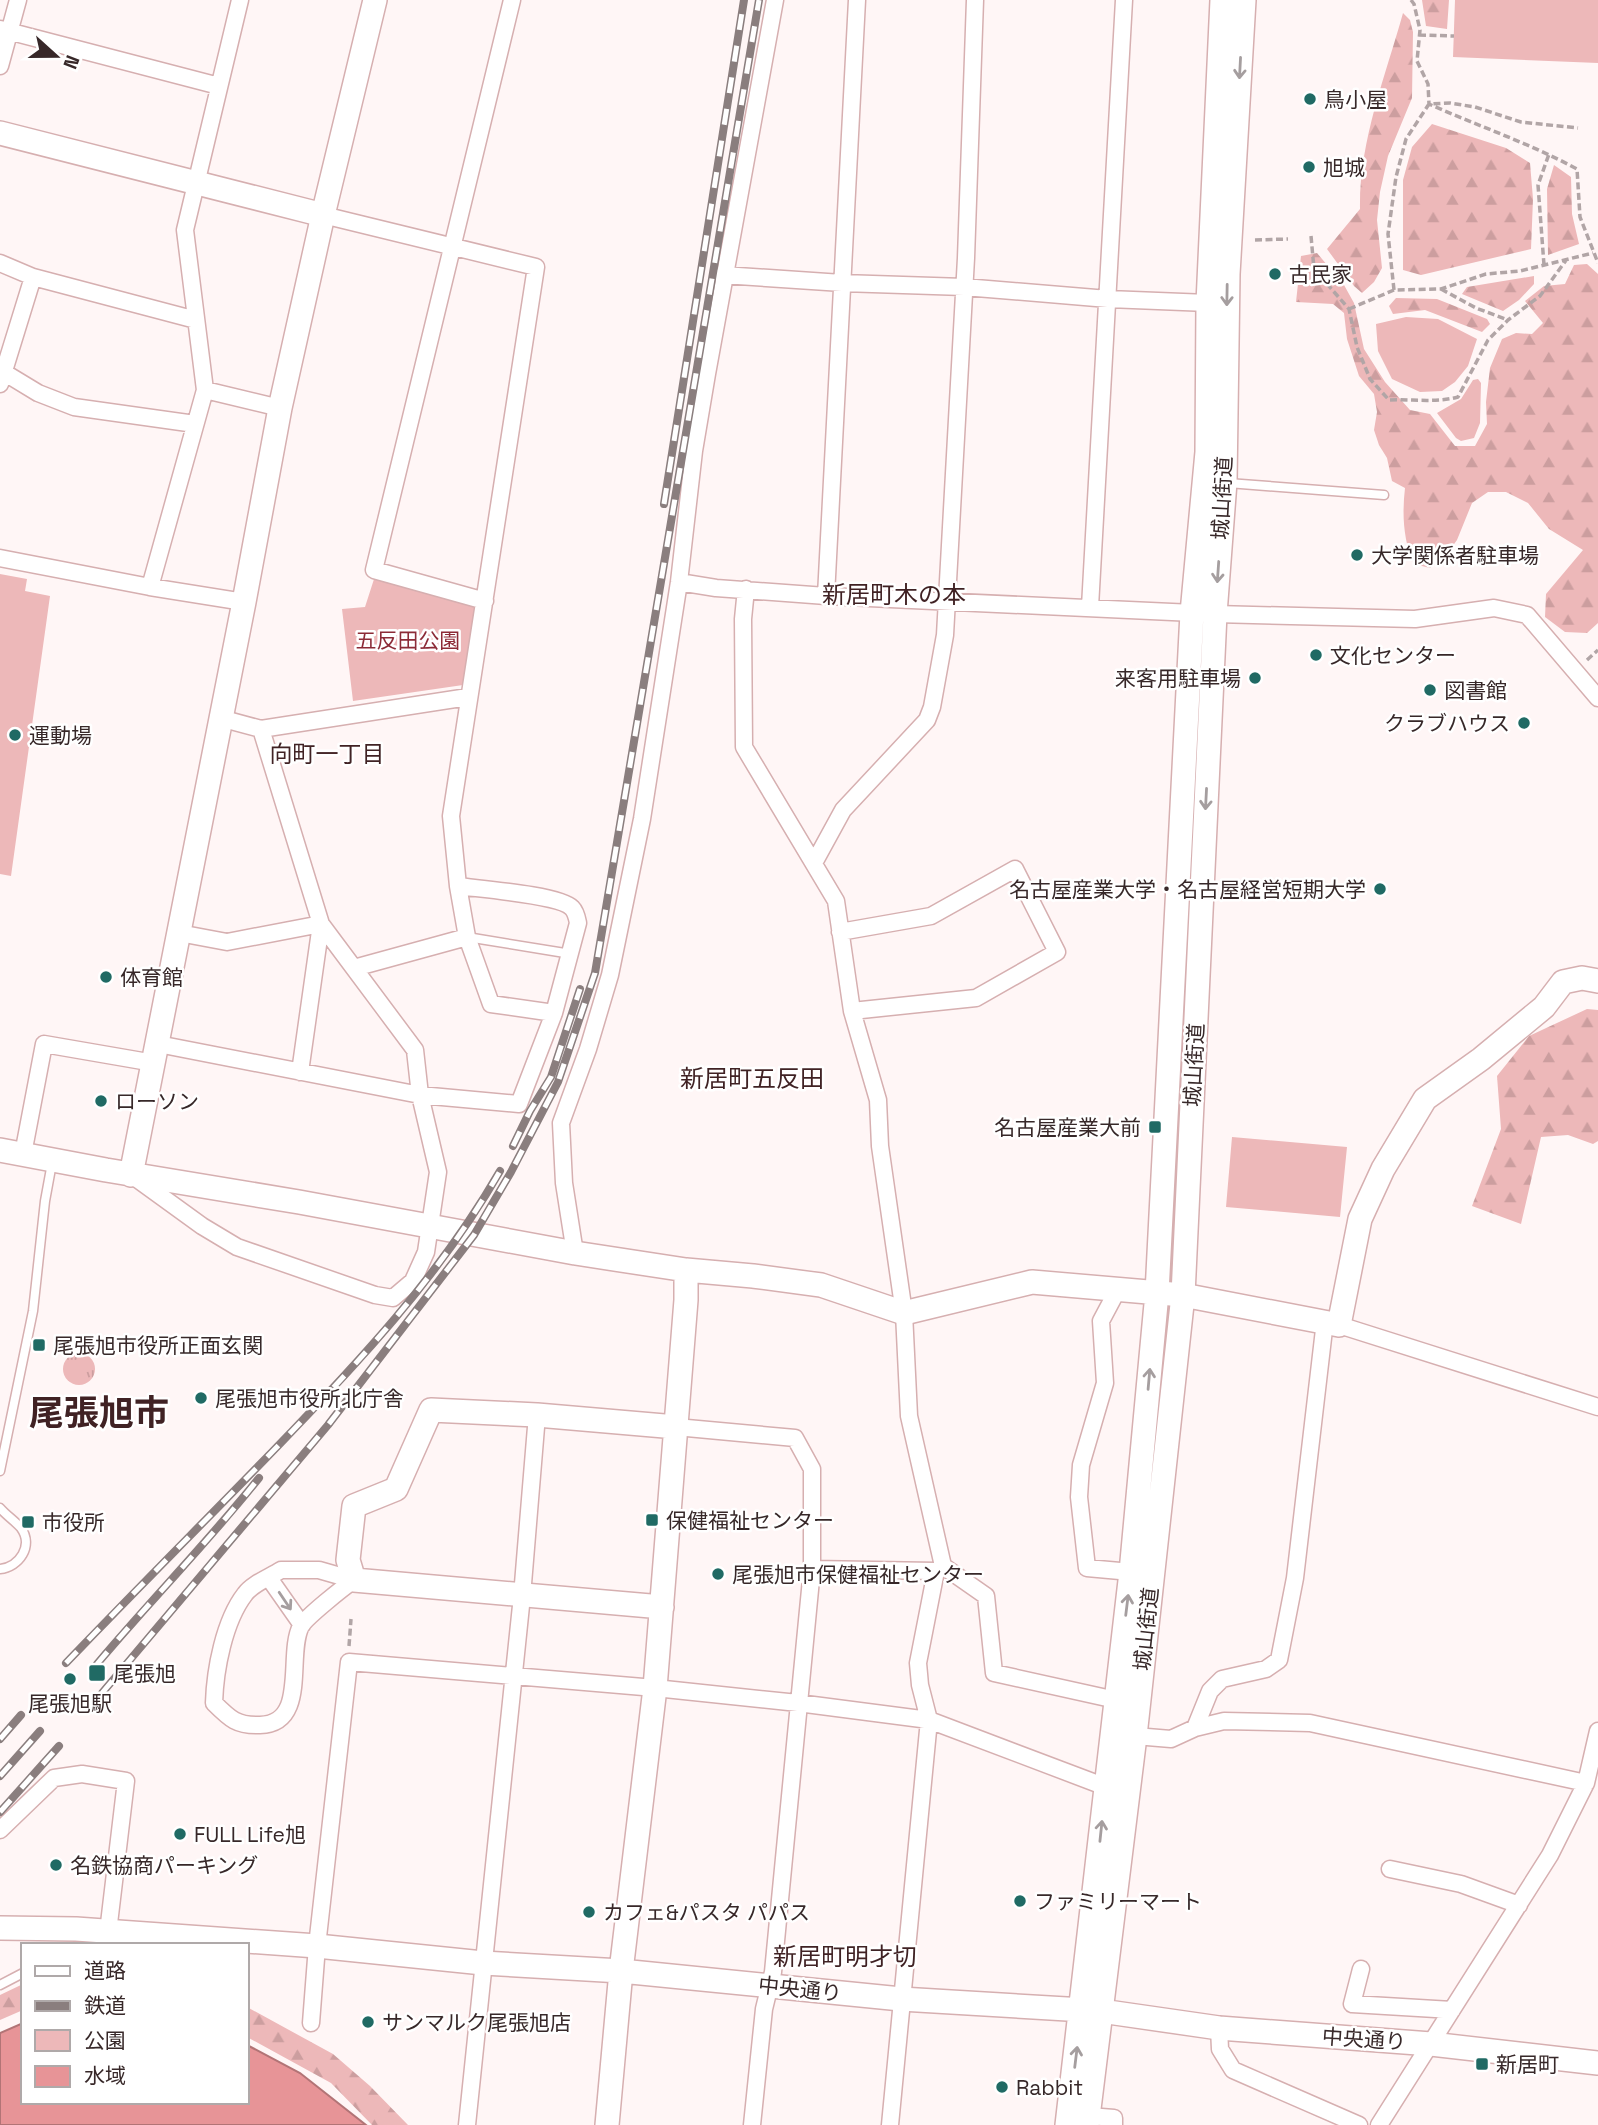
<svg xmlns="http://www.w3.org/2000/svg" width="1598" height="2125" viewBox="0 0 1598 2125" font-family="'Space Grotesk','Noto Sans JP',sans-serif">
  <style>
    .grass { fill: url(#grass-tufts) }
    .forest { fill: url(#forest-firs) }
    .park { fill: #edb8b9 }
    .water { fill: #e79497; stroke: #b27476; stroke-width: 2 }
    .lines { fill: none; stroke-linecap: round; stroke-linejoin: round }
    .lane-casing { stroke: #d6afb0; stroke-width: 11 }
    .street-casing { stroke: #d6afb0; stroke-width: 19 }
    .secondary-casing { stroke: #d6afb0; stroke-width: 26 }
    .path { stroke: #b1a5a6; stroke-width: 3.5; stroke-dasharray: 7 3.5; stroke-linecap: butt }
    .lane { stroke: #fff; stroke-width: 8 }
    .street { stroke: #fff; stroke-width: 16 }
    .secondary { stroke: #fff; stroke-width: 23 }
    .rail-casing { stroke: #8a7e7e; stroke-width: 8 }
    .rail { stroke: #fff; stroke-width: 5; stroke-dasharray: 16; stroke-linecap: butt }
    .oneway { stroke: #a59e9f }
    .poi-dot { fill: #206a64; stroke: #fff; stroke-width: 2.5 }
    .labels { text-anchor: middle; dominant-baseline: central; stroke-width: 5; stroke-linejoin: round; paint-order: stroke }
    .poi-label { font-size: 21px; fill: #372829; stroke: #fff; text-anchor: start }
    .street-label { font-size: 21px; fill: #372829; stroke: #fff }
    .park-label { font-size: 21px; fill: #8c2b37; stroke: #fff }
    .neighbourhood-label { font-size: 23px; fill: #402224; stroke: #fff }
    .quarter-label { font-size: 24px; fill: #402224; stroke: #fff }
    .town-label { font-size: 35px; font-weight: bold; fill: #402224; stroke: #fff }
  </style>
  <defs>
    <pattern id="grass-tufts" width="24" height="20" patternUnits="userSpaceOnUse" patternTransform="scale(1.75)"><rect width="24" height="20" fill="#edb8b9"/><path d="M3 7l-1-3M5 7V3M7 7l1-3M15 17l-1-3M17 17v-4M19 17l1-3" fill="none" stroke="#cc9e9f"/></pattern>
    <pattern id="forest-firs" width="22" height="20" patternUnits="userSpaceOnUse" patternTransform="scale(1.75)"><rect width="22" height="20" fill="#edb8b9"/><path d="M5 1l3.5 6h-7zM16 11l3.5 6h-7z" fill="#cc9e9f"/></pattern>
  </defs>
  <rect width="100%" height="100%" fill="#fff6f6"/>
  <path class="grass" d="M63 1369a16 16 0 1 1 32 0a16 16 0 1 1-32 0Z"/>
  <path class="forest" d="M1422 0H1449L1447 29 1426 26Z
    M1403 13 1410 20 1413 32 1412 98 1388 156 1380 192 1377 220 1382 268 1374 282 1362 293 1354 286 1327 249 1360 209C1359 141 1385 78 1403 13Z
    M1432 124 1506 148 1530 163 1533 199 1531 249 1421 275 1403 270V180L1412 147Z
    M1554 165 1571 177 1572 214 1579 244 1548 255 1547 189Z
    M1317 253 1344 285 1354 303 1364 349 1385 382 1410 410 1430 414 1455 446H1475L1487 424 1486 402 1490 368 1502 339 1516 333 1532 334 1543 323 1525 301 1544 286 1565 284 1574 265 1587 264 1598 274V623L1587 633 1565 632 1545 617 1546 594 1583 550 1549 529 1528 503 1506 492H1488L1472 503 1457 540 1446 555 1430 568 1414 564C1403 541 1402 513 1405 488L1392 481 1387 458 1379 445 1374 430 1377 412 1374 394 1359 376 1347 339 1344 313 1333 304 1296 302 1301 256Z
    M1534 276V284L1519 300 1503 311 1462 294 1467 287Z
    M1396 298 1437 299 1487 319 1490 324 1482 332 1425 310 1393 314 1389 306Z
    M1587 1009 1598 1010V1141L1593 1144 1568 1135 1541 1137 1521 1224 1472 1206 1501 1129 1497 1076 1529 1036Z
    M23 1984V2010L0 2020V1995Z
    M247 2007 333 2054 370 2086 408 2125H372L331 2083 247 2037Z"/>
  <path class="park" d="M1455 0H1598V63L1453 57Z
    M1406 317 1438 319 1477 339 1468 366 1455 382 1442 391 1420 392 1392 379 1378 351 1376 324Z
    M1478 379 1481 383 1480 423 1474 438 1461 441 1456 438 1437 413 1461 399 1473 380Z
    M0 574 27 579 25 591 50 596 11 876 0 874Z
    M375 576 477 601 463 685 353 701 342 609 365 607Z
    M1232 1137 1347 1147 1340 1217 1226 1207Z"/>
  <path class="water" d="M23 2023V2102H247V2045L300 2073 366 2125H0V2033Z"/>
  <g class="lines">
    <defs>
      <path id="lane" d="M1228 483 1384 495
        M467 937 571 954
        M0 1471 33 1311 45 1201 52 1163
        M0 1508C6 1515 15 1521 21 1528 34 1546 19 1567 0 1569
        M0 1985 23 1973"/>
      <path id="street" d="M0 29 219 86
        M0 66 18 0
        M323 215 536 267 451 816 458 886 467 937 491 1004 554 1013
        M0 263 33 277 196 320
        M723 275 842 283 964 287 1108 299 1208 303
        M0 370 38 393 74 407 195 424
        M0 384 33 277
        M205 390 280 408
        M0 558 150 587 244 602
        M679 582 716 588 826 596 1215 614 1415 619 1494 608 1527 615 1598 698
        M150 587 205 390 185 230 240 0
        M746 589 743 619 744 747 836 901 852 1011 878 1100 880 1146 904 1313 909 1416 943 1566 986 1596 994 1673 1116 1700
        M826 596 857 0
        M485 601 374 570 512 0
        M1090 607 1124 0
        M220 718 261 729 468 697
        M814 863 843 810 927 720 932 707 945 635 966 258 975 0
        M840 932 931 916 1015 869 1057 952 976 998 852 1011
        M179 933 227 942 321 924 300 1072
        M354 968 467 937
        M158 1044 420 1095 519 1104 554 1013 578 923C577 918 576 912 572 908 560 895 479 889 458 886
        M23 1154 44 1044 154 1063
        M133 1176 202 1226 237 1247 375 1295 393 1298 413 1281 426 1252 438 1172 420 1095 415 1050 321 924 261 729
        M575 1253 564 1183 561 1123 588 1049 610 975 642 819 679 582 694 451 707 374 775 0
        M1118 1289 1101 1321 1105 1383 1081 1465 1079 1497 1087 1568 1131 1572
        M1339 1325 1598 1407
        M676 1427 795 1438 812 1469V1569L773 1972 764 2009 752 2125
        M812 1569 936 1571 943 1566
        M281 1570H319L354 1580C344 1587 306 1617 301 1626 286 1654 309 1724 260 1725 237 1726 230 1719 214 1703 215 1670 224 1621 245 1594 252 1584 270 1577 281 1570Z
        M269 1578 302 1625
        M1195 1728 1224 1721 1310 1723 1586 1783
        M1135 1736 1171 1739 1195 1728 1210 1691 1222 1679 1266 1669 1279 1660 1295 1578 1325 1321
        M0 1830 54 1778 82 1774 126 1781 108 1932
        M1390 1869 1461 1884 1519 1905
        M1361 1969 1352 2004 1452 2010
        M311 2023 317 1946 349 1662 655 1688 798 1703 929 1720 1106 1787
        M1219 2028 1220 2049 1233 2070 1359 2125
        M1089 2116 1114 2118V2125
        M467 2125 522 1596 537 1415
        M890 2125 929 1720 920 1685 918 1663 936 1571
        M1379 2125 1550 1855 1586 1783 1598 1731"/>
      <path id="secondary" d="M0 133 323 215
        M0 1150 106 1170 299 1202 575 1253 686 1270 753 1276 821 1285 904 1313 1032 1282 1183 1295 1339 1325 1360 1219 1383 1169 1425 1099 1481 1059 1544 1007 1563 982 1582 978 1598 981
        M131 1175 244 602 280 408 323 215 375 0
        M662 1607 354 1580 348 1560 354 1506 396 1489 431 1410 537 1415 676 1427
        M0 1928 76 1929 317 1946 483 1963 621 1971 901 1999 1101 2011 1219 2028 1431 2044 1598 2063
        M607 2125 621 1971 655 1688 686 1300V1270
        M1067 2125 1131 1572 1157 1293 1192 613 1207 452 1208 303 1222 0
        M1087 2125 1135 1736 1183 1295 1215 614 1225 482 1228 274 1244 0"/>
    </defs>
    <use href="#lane" class="lane-casing"/>
    <use href="#street" class="street-casing"/>
    <use href="#secondary" class="secondary-casing"/>
    <path class="path" d="M1411 0 1414 4 1420 30 1417 61 1428 84 1429 104C1478 126 1529 143 1577 169L1580 217 1598 263
      M1419 35 1454 36
      M1311 236 1314 269 1349 309 1357 347 1370 379 1389 400C1412 399 1436 403 1458 397L1488 340 1508 320 1540 296 1567 259
      M1255 240 1288 239
      M1544 265 1538 185 1549 154
      M1441 289 1476 308 1508 320
      M1394 290 1388 234 1396 177 1406 139 1429 104 1450 103 1475 107 1521 122 1578 128
      M1349 309 1394 290 1441 289 1486 274 1520 271 1593 253
      M1587 660 1598 650
      M349 1646 351 1619"/>
    <use href="#lane" class="lane"/>
    <use href="#street" class="street"/>
    <use href="#secondary" class="secondary"/>
    <defs>
      <path id="rail" d="M664 504 744 0
        M513 1146 530 1111 551 1077 580 989
        M66 1663C134 1592 204 1522 273 1451 358 1363 439 1277 500 1171
        M97 1664C150 1601 208 1542 259 1478
        M102 1693 328 1425 474 1235 511 1172 558 1082 595 973 759 0
        M0 1739 21 1715
        M0 1776 40 1731
        M0 1812 59 1746"/>
    </defs>
    <use href="#rail" class="rail-casing"/>
    <use href="#rail" class="rail"/>
  </g>
  <defs><path id="oneway-shaft" d="M-6 0H5M1.5-3L5.5 0L1.5 3" fill="none" stroke-width="1.6" stroke-linecap="round" stroke-linejoin="round" transform="scale(1.75)"/></defs>
  <g class="oneway">
    <use href="#oneway-shaft" transform="translate(1240 68) rotate(93)"/>
    <use href="#oneway-shaft" transform="translate(1227 295) rotate(91)"/>
    <use href="#oneway-shaft" transform="translate(1218 572) rotate(94)"/>
    <use href="#oneway-shaft" transform="translate(1206 799) rotate(93)"/>
    <use href="#oneway-shaft" transform="translate(1149 1379) rotate(-85)"/>
    <use href="#oneway-shaft" transform="translate(285 1601) rotate(56)"/>
    <use href="#oneway-shaft" transform="translate(1127 1605) rotate(-83)"/>
    <use href="#oneway-shaft" transform="translate(1101 1831) rotate(-84)"/>
    <use href="#oneway-shaft" transform="translate(1076 2057) rotate(-83)"/>
  </g>
  <g class="poi-dot">
    <circle cx="1310" cy="99" r="7"/>
    <circle cx="1309" cy="167" r="7"/>
    <circle cx="1275" cy="274" r="7"/>
    <circle cx="1357" cy="555" r="7"/>
    <circle cx="1316" cy="655" r="7"/>
    <circle cx="1255" cy="678" r="7"/>
    <circle cx="1430" cy="690" r="7"/>
    <circle cx="1524" cy="723" r="7"/>
    <circle cx="15" cy="735" r="7"/>
    <circle cx="1380" cy="889" r="7"/>
    <circle cx="106" cy="977" r="7"/>
    <circle cx="101" cy="1101" r="7"/>
    <rect x="1148" y="1120" width="14" height="14" rx="3.5"/>
    <rect x="32" y="1338" width="14" height="14" rx="3.5"/>
    <circle cx="201" cy="1398" r="7"/>
    <rect x="645" y="1513" width="14" height="14" rx="3.5"/>
    <rect x="21" y="1515" width="14" height="14" rx="3.5"/>
    <circle cx="718" cy="1574" r="7"/>
    <rect x="88" y="1664" width="18" height="18" rx="3.5"/>
    <circle cx="70" cy="1679" r="7"/>
    <circle cx="180" cy="1834" r="7"/>
    <circle cx="56" cy="1865" r="7"/>
    <circle cx="1020" cy="1901" r="7"/>
    <circle cx="589" cy="1912" r="7"/>
    <circle cx="368" cy="2022" r="7"/>
    <rect x="1475" y="2057" width="14" height="14" rx="3.5"/>
    <circle cx="1002" cy="2087" r="7"/>
  </g>
  <g class="labels">
    <g class="poi-label">
      <text x="1324" y="99">鳥小屋</text>
      <text x="1323" y="167">旭城</text>
      <text x="1289" y="274">古民家</text>
      <text x="1371" y="555">大学関係者駐車場</text>
      <text x="1330" y="655">文化センター</text>
      <text x="1241" y="678" text-anchor="end">来客用駐車場</text>
      <text x="1444" y="690">図書館</text>
      <text x="1510" y="723" text-anchor="end">クラブハウス</text>
      <text x="29" y="735">運動場</text>
      <text x="1366" y="889" text-anchor="end">名古屋産業大学・名古屋経営短期大学</text>
      <text x="120" y="977">体育館</text>
      <text x="115" y="1101">ローソン</text>
      <text x="1141" y="1127" text-anchor="end">名古屋産業大前</text>
      <text x="53" y="1345">尾張旭市役所正面玄関</text>
      <text x="215" y="1398">尾張旭市役所北庁舎</text>
      <text x="666" y="1520">保健福祉センター</text>
      <text x="42" y="1522">市役所</text>
      <text x="732" y="1574">尾張旭市保健福祉センター</text>
      <text x="113" y="1673">尾張旭</text>
      <text x="70" y="1703" text-anchor="middle">尾張旭駅</text>
      <text x="194" y="1834">FULL Life旭</text>
      <text x="70" y="1865">名鉄協商パーキング</text>
      <text x="1034" y="1901">ファミリーマート</text>
      <text x="603" y="1912">カフェ&amp;パスタ パパス</text>
      <text x="382" y="2022">サンマルク尾張旭店</text>
      <text x="1496" y="2064">新居町</text>
      <text x="1016" y="2087">Rabbit</text>
    </g>
    <g class="street-label">
      <text transform="translate(1222 498) rotate(-87)">城山街道</text>
      <text transform="translate(1194 1065) rotate(-87)">城山街道</text>
      <text transform="translate(1146 1629) rotate(-84)">城山街道</text>
      <text transform="translate(800 1989) rotate(6)">中央通り</text>
      <text transform="translate(1364 2039) rotate(4)">中央通り</text>
    </g>
    <g class="park-label">
      <text x="408" y="640">五反田公園</text>
    </g>
    <g class="neighbourhood-label">
      <text x="327" y="754">向町一丁目</text>
    </g>
    <g class="quarter-label">
      <text x="894" y="594">新居町木の本</text>
      <text x="752" y="1078">新居町五反田</text>
      <text x="845" y="1956">新居町明才切</text>
    </g>
    <g class="town-label">
      <text x="99" y="1413">尾張旭市</text>
    </g>
  </g>
  <rect x="21" y="1943" width="228" height="161" fill="#ffffff" stroke="#afa9a9" stroke-width="2"/>
  <rect x="35" y="1966" width="35" height="10" fill="#ffffff" stroke="#afa9a9" stroke-width="2"/>
  <text x="84" y="1978" font-size="21" fill="#372829">道路</text>
  <rect x="35" y="2001" width="35" height="10" fill="#8a7e7e" stroke="#afa9a9" stroke-width="2"/>
  <text x="84" y="2013" font-size="21" fill="#372829">鉄道</text>
  <rect x="35" y="2030" width="35" height="21" fill="#edb8b9" stroke="#afa9a9" stroke-width="2"/>
  <text x="84" y="2048" font-size="21" fill="#372829">公園</text>
  <rect x="35" y="2066" width="35" height="21" fill="#e79497" stroke="#afa9a9" stroke-width="2"/>
  <text x="84" y="2083" font-size="21" fill="#372829">水域</text>
  <g transform="translate(56 56) rotate(111)" stroke="#ffffff" stroke-width="5" paint-order="stroke">
  <path d="M0-5L12 26L0 18L-12 26Z" fill="#372829"/>
  <text y="-10" font-size="19" font-weight="bold" text-anchor="middle" fill="#372829">N</text>
  </g>
</svg>
